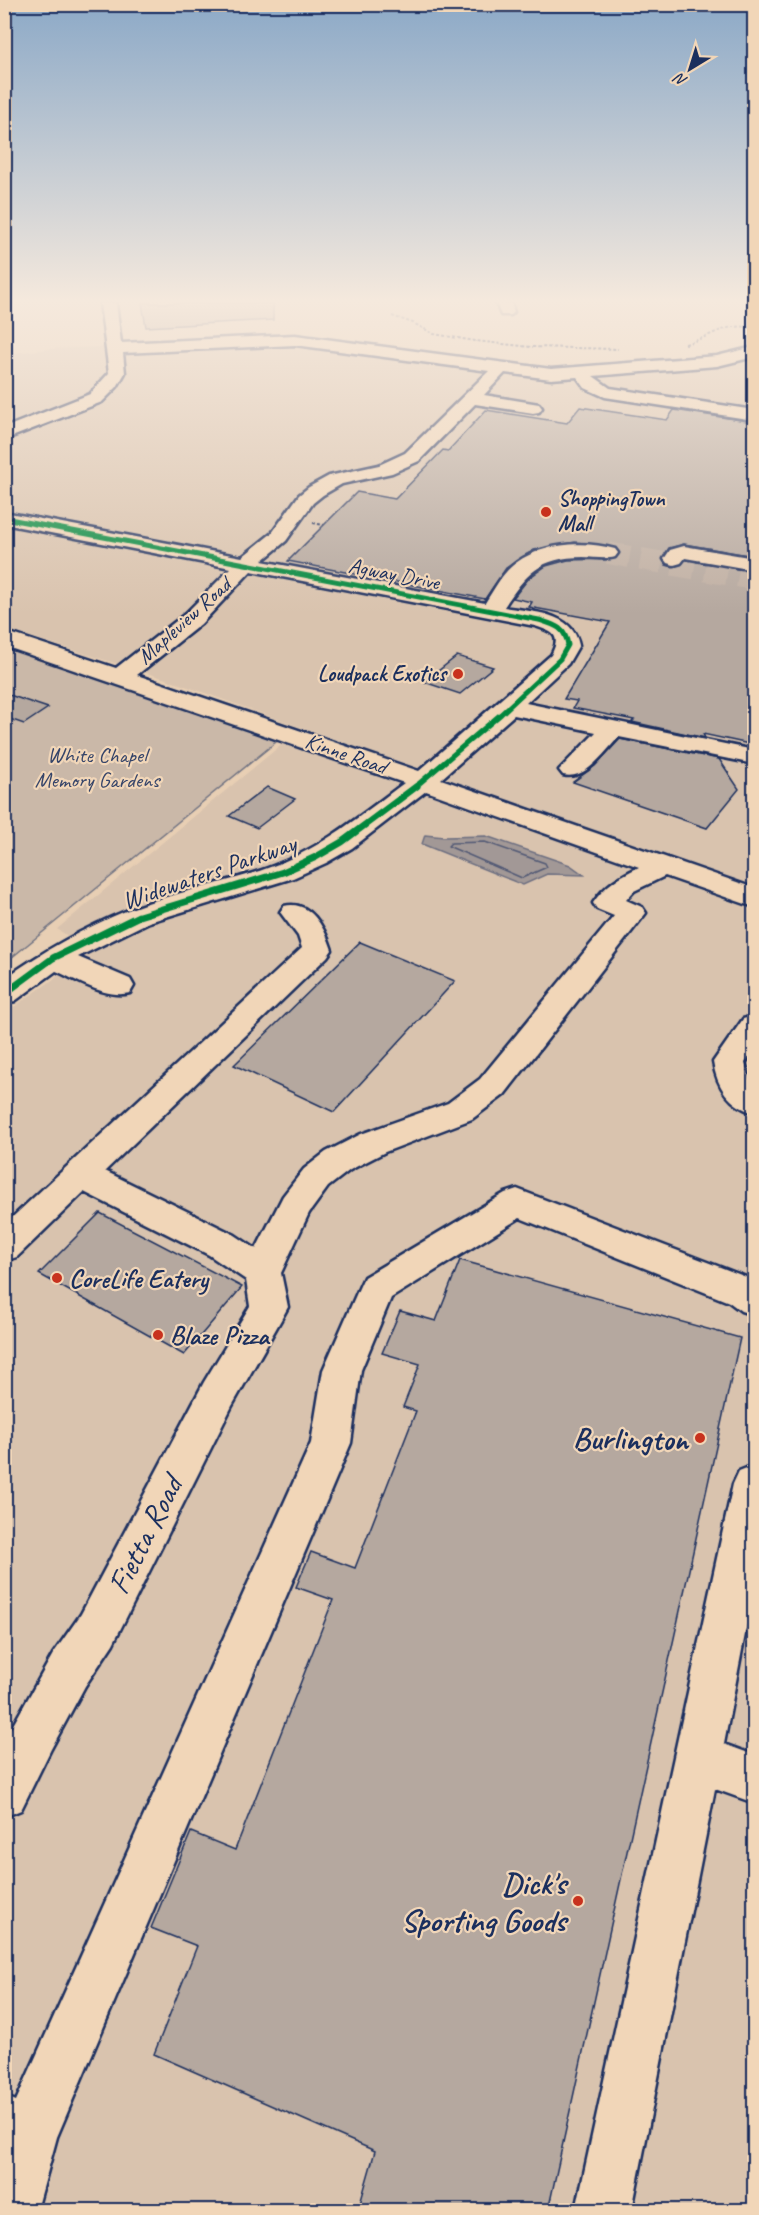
<svg xmlns="http://www.w3.org/2000/svg" width="759" height="2215" viewBox="0 0 759 2215" font-family="Caveat,sans-serif">
  <style>
    .built { fill: #d9c3ae }
    .green { fill: #cab8a8; stroke: #727483; stroke-width: 1.5 }
    .water { fill: #a29896; stroke: #6c6e80; stroke-width: 1.5 }
    .lines { fill: none; stroke-linecap: round; stroke-linejoin: round }
    .shore { stroke: #515974; stroke-width: 1.5 }
    .building { fill: #b5a89f; stroke: #1b2f5e; stroke-width: 1.5 }
    .minor-tunnel { stroke: #bfafa3; stroke-width: 22; stroke-dasharray: 22 11; stroke-linecap: butt }
    .minor-casing { stroke: #1b2f5e; stroke-width: 5 }
    .path { stroke: #1b2f5e; stroke-width: 2; stroke-dasharray: 3 2; stroke-linecap: butt }
    .minor { fill: #f1d6b8; fill-rule: evenodd }
    .cycleway-far1-casing { stroke: #f1d6b8; stroke-width: 8 }
    .cycleway-casing { stroke: #f1d6b8; stroke-width: 10 }
    .cycleway-far1 { stroke: #00873e; stroke-width: 5 }
    .cycleway { stroke: #00873e; stroke-width: 7 }
    .poi-dot { fill: #c8321e; stroke: #f1d6b8; stroke-width: 2 }
    .labels { text-anchor: middle; dominant-baseline: central; stroke-width: 4.5; stroke-linejoin: round; paint-order: stroke }
    .far-poi-label { font-size: 22px; font-weight: bold; fill: #1b2f5e; stroke: #f1d6b8; text-anchor: start }
    .far-street-label { font-size: 22px; fill: #1b2f5e; stroke: #f1d6b8 }
    .far-park-label { font-size: 22px; fill: #354469; stroke: #f1d6b8 }
    .street-label { font-size: 26px; fill: #1b2f5e; stroke: #f1d6b8 }
    .poi-label { font-size: 26px; font-weight: bold; fill: #1b2f5e; stroke: #f1d6b8; text-anchor: start }
    .near-poi-label { font-size: 32px; font-weight: bold; fill: #1b2f5e; stroke: #f1d6b8; text-anchor: end }
    .near-street-label { font-size: 32px; fill: #1b2f5e; stroke: #f1d6b8 }
  </style>
  <rect width="100%" height="100%" fill="#e8cfb4"/>
  <filter id="ink" filterUnits="userSpaceOnUse"><feTurbulence type="fractalNoise" baseFrequency=".0167" numOctaves="2"/><feDisplacementMap in="SourceGraphic" scale="12" xChannelSelector="R" yChannelSelector="G"/><feConvolveMatrix kernelMatrix="1 2 1 2 8 2 1 2 1" color-interpolation-filters="sRGB"/></filter>
  <g filter="url(#ink)">
    <path class="built" d="M295 340 524 371 747 355 754 352V2210H5V1013L93 952 57 929 302 728 166 679 5 629V354L48 349Z"/>
    <path class="green" d="M5 638 287 733 5 963Z"/>
    <path class="water" d="M425 835 444 837 486 836 570 865 584 875 547 874 523 885 422 844Z"/>
    <g class="lines">
      <path class="shore" d="M485 842 545 863 547 867 522 878 448 846 451 843Z"/>
    </g>
    <path class="building" d="M142 303H273V320L146 327Z
      M580 407 667 420 674 410 754 422V556L684 544 669 548 662 559 666 565 673 567 682 565 686 560 754 572V745L703 734 705 738 632 722 634 720 573 708 577 701 564 699 610 622 529 607 532 602 513 598 529 578 546 566 568 560 615 559 620 553 615 547 575 542 534 550 506 568 485 599 288 561 357 492 395 499 443 450 448 451 486 410 567 423Z
      M457 656 493 667 460 694 424 682Z
      M4 693 21 699 48 708 24 724 4 717Z
      M620 739 719 759 739 789 707 828 573 782 595 766Z
      M267 787 295 799 257 828 229 816Z
      M360 942 455 981 334 1112 234 1065Z
      M100 1213 242 1287 184 1355 39 1274Z
      M460 1260 740 1338 548 2211H358L375 2151 154 2054 197 1946 151 1928 191 1832 235 1850 333 1600 296 1587 311 1552 355 1568 416 1411 403 1407 420 1364 382 1353 400 1311 436 1321Z"/>
    <g class="lines">
      <path class="minor-tunnel" d="M608 553 754 579"/>
      <defs>
        <path id="minor" d="M100 303H116L121 343 295 335 551 369 717 356 754 347V357L717 366 593 376 610 388 754 410V420L605 397 585 388 577 377 551 379 505 373 484 395 539 404 542 408 539 412 533 413 475 404 419 461 392 473 342 484 323 495 313 503 286 541 262 561 485 603C493 591 501 575 512 566 539 543 583 540 615 549L618 553 615 557C605 560 594 557 583 557 540 557 526 574 504 607 532 612 573 612 579 645L568 664 526 703 754 750V764L619 737C604 752 586 781 563 775L559 770 596 732 514 715 441 779 754 888V907L665 876 634 891 626 900 642 907 646 913 504 1095 472 1119 385 1152 350 1170 328 1187 309 1213 281 1273 288 1307 282 1318 232 1406 113 1644 85 1686 51 1749 21 1810 4 1817V1741L53 1654 81 1614 204 1382 250 1306 246 1280 209 1255 84 1192 17 1257 4 1261V1225L302 948 298 936 280 912 284 906C310 899 325 928 332 950L327 957 105 1171 235 1235 256 1249 283 1196 304 1169 326 1152 361 1134 448 1103 480 1079 614 916 597 909 593 903C605 885 620 876 639 867L426 791 352 848 326 863 293 878 149 922 78 957 130 979 134 986 130 993C106 999 77 980 56 971L15 1001 4 1004V979C43 951 84 928 128 910 175 891 226 884 273 866 322 848 362 814 404 783L4 646V631L116 668 185 614 231 568 4 524V512L242 557 272 533 299 495 309 487 329 476 379 465 405 453 489 371 295 345 123 353 125 373 117 387 102 402 4 440V428L90 394 109 373ZM251 571 535 626C553 632 562 635 551 655L419 771 137 675 201 624Z
          M496 303H511L514 312 511 315H501Z
          M684 546 754 558V570L685 558 681 563 674 565 667 563 664 559 670 550Z
          M754 1016V1050L745 1063 750 1080 754 1085V1113C729 1105 717 1087 713 1062L743 1019Z
          M517 1189 754 1280V1315L741 1311 729 1302 520 1218 391 1298 361 1370 351 1443 57 2137 37 2210H4V2096L16 2101 311 1443 323 1370 359 1288 364 1277 505 1193Z
          M754 1465V1587L724 1744 754 1755V1803L715 1789 632 2210H576L733 1484 739 1471Z"/>
      </defs>
      <use href="#minor" class="minor-casing"/>
      <path class="path" d="M392 316 413 323 434 334 475 341 531 347 618 349
        M685 344C709 338 729 320 754 329
        M313 523 324 525"/>
      <use href="#minor" class="minor"/>
      <defs>
        <path id="cycleway-far1" d="M4 518 539 620C555 625 565 627 568 645L560 659 501 714 415 787"/>
        <path id="cycleway" d="M4 994 53 958 139 916 283 872 316 857 342 842 417 786"/>
      </defs>
      <use href="#cycleway-far1" class="cycleway-far1-casing"/>
      <use href="#cycleway" class="cycleway-casing"/>
      <use href="#cycleway-far1" class="cycleway-far1"/>
      <use href="#cycleway" class="cycleway"/>
    </g>
  </g>
  <linearGradient id="sky" x2="0" y2="1"><stop stop-color="#8ca9c7"/><stop offset="0.49" stop-color="#f5e9dd"/><stop offset="1" stop-color="#f5e9dd" stop-opacity="0"/></linearGradient>
  <rect width="759" height="614" fill="url(#sky)"/>
  <g class="poi-dot">
    <circle cx="546" cy="512" r="6"/>
    <circle cx="458" cy="674" r="6"/>
    <circle cx="57" cy="1278" r="6"/>
    <circle cx="158" cy="1335" r="6"/>
    <circle cx="700" cy="1438" r="6"/>
    <circle cx="578" cy="1901" r="6"/>
  </g>
  <g class="labels">
    <g class="far-poi-label">
      <text x="558" y="499">ShoppingTown<tspan x="558" dy="25">Mall</tspan></text>
      <text x="446" y="674" text-anchor="end">Loudpack Exotics</text>
    </g>
    <g class="far-street-label">
      <text transform="translate(394 574) rotate(11)">Agway Drive</text>
      <text transform="translate(184 621) rotate(-42)">Mapleview Road</text>
      <text transform="translate(346 754) rotate(19)">Kinne Road</text>
    </g>
    <g class="far-park-label">
      <text x="97" y="755">White Chapel<tspan x="97" dy="25">Memory Gardens</tspan></text>
    </g>
    <g class="street-label">
      <text transform="translate(209 872) rotate(-19)">Widewaters Parkway</text>
    </g>
    <g class="poi-label">
      <text x="69" y="1278">CoreLife Eatery</text>
      <text x="170" y="1335">Blaze Pizza</text>
    </g>
    <g class="near-poi-label">
      <text x="688" y="1438">Burlington</text>
      <text x="566" y="1883">Dick's<tspan x="566" dy="37">Sporting Goods</tspan></text>
    </g>
    <g class="near-street-label">
      <text transform="translate(145 1535) rotate(-63)">Fietta Road</text>
    </g>
  </g>
  <rect width="759" height="2215" fill="none" stroke="#f1d6b8" stroke-width="24"/>
  <rect x="12" y="12" width="735" height="2191" fill="none" stroke="#1b2f5e" stroke-width="2" filter="url(#ink)"/>
  <g transform="translate(690 69) rotate(218)" stroke="#f1d6b8" stroke-width="4.5" paint-order="stroke">
  <path d="M0-4.5L10 22L0 15L-10 22Z" fill="#1b2f5e"/>
  <text y="-9" font-size="16" font-weight="bold" text-anchor="middle" fill="#1b2f5e">N</text>
  </g>
</svg>
